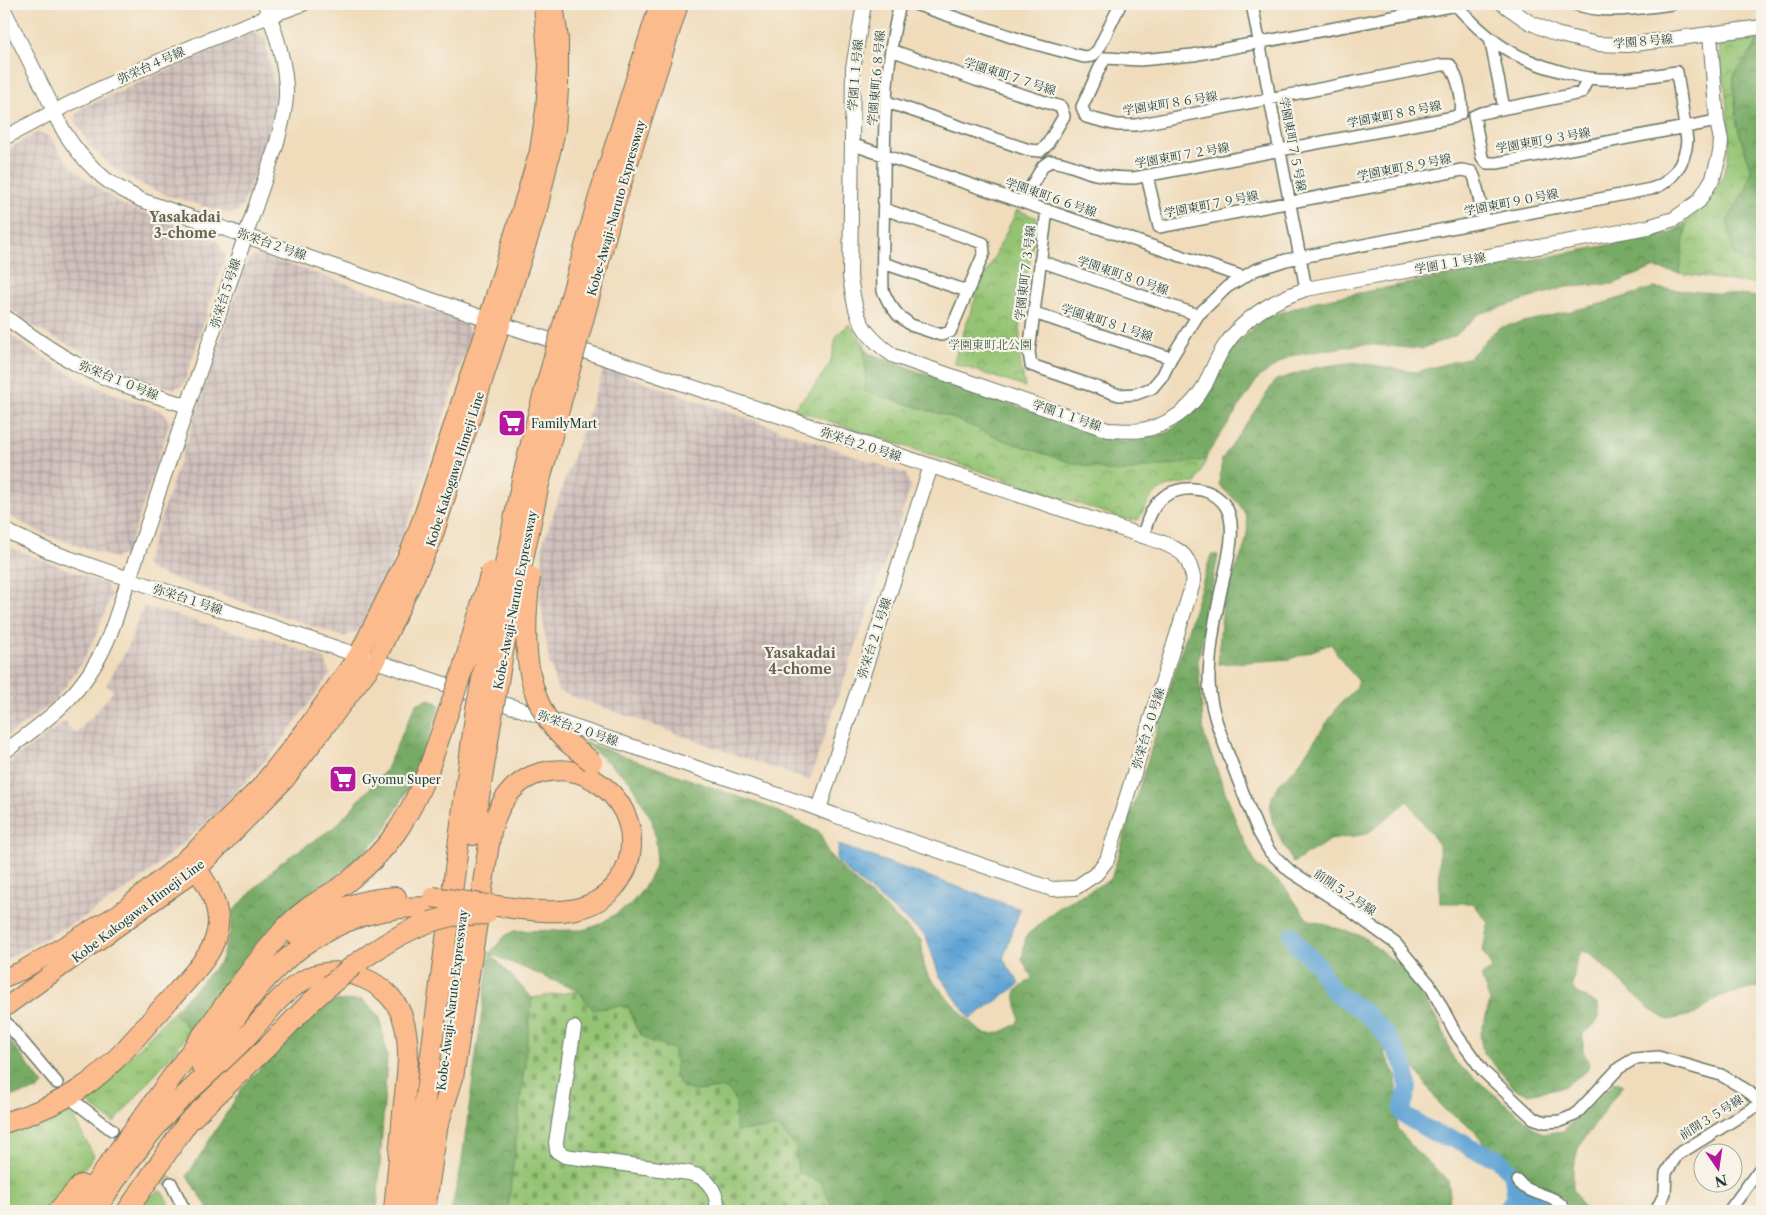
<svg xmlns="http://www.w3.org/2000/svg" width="1766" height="1215" viewBox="0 0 1766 1215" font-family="'Libre Caslon Text','Noto Serif JP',serif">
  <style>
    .industrial { fill: url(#industrial-grid) }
    .grass { fill: url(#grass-tufts); stroke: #5a8054 }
    .forest { fill: url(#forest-crowns); stroke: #4b744c }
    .cemetery { fill: url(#cemetery-stones); stroke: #5a8054 }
    .park { fill: url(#park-crowns); stroke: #5a8054 }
    .water { fill: url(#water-ripples); stroke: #407084 }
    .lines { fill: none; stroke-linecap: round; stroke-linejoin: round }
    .river { stroke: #60a4d5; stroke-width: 18 }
    .minor-tunnel { stroke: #c6bca0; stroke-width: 11; stroke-dasharray: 11 5.5; stroke-linecap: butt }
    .minor-casing { stroke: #687563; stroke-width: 14 }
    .tertiary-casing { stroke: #687563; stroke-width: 16 }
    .primary-casing { stroke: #687563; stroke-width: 20 }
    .motorway-casing { stroke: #687563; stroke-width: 22 }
    .minor { stroke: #fff; stroke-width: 11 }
    .tertiary { stroke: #fff; stroke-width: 14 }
    .primary { stroke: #fbbb8c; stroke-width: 18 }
    .motorway { stroke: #fbbb8c; stroke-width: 20 }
    .motorway-bridge-casing { stroke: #687563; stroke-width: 22; stroke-linecap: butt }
    .motorway-bridge { stroke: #fbbb8c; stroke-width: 20 }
    .labels { text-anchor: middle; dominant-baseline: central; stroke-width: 4.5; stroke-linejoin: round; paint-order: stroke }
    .street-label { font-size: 12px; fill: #1f3d34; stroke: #f7f3e8 }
    .park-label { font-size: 12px; fill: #3c5f44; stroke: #f7f3e8 }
    .poi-label { font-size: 12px; fill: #1f3d34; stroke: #f7f3e8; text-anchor: start }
    .neighbourhood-label { font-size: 14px; font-weight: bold; fill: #656353; stroke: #f7f3e8 }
  </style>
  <defs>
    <pattern id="industrial-grid" width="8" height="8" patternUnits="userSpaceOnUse" patternTransform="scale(1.25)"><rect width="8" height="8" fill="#d0c0bc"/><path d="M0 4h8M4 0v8" fill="none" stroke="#a89d9a"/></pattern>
    <pattern id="grass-tufts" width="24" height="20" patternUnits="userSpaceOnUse" patternTransform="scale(1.25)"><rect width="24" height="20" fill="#94c473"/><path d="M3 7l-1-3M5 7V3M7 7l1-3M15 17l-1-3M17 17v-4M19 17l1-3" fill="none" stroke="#78a05f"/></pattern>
    <pattern id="forest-crowns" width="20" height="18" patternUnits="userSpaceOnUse" patternTransform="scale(1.25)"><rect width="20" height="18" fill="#77aa65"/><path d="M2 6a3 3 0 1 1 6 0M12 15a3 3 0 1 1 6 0" fill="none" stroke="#618c54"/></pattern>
    <pattern id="cemetery-stones" width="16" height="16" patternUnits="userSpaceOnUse" patternTransform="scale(1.25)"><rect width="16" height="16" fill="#94c473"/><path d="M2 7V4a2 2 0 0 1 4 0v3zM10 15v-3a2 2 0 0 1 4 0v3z" fill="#78a05f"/></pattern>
    <pattern id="park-crowns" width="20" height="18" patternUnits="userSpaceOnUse" patternTransform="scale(1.25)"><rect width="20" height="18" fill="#94c473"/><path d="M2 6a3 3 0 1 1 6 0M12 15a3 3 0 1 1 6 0" fill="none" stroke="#78a05f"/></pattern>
    <pattern id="water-ripples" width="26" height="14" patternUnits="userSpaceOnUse" patternTransform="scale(1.25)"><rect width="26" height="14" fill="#60a4d5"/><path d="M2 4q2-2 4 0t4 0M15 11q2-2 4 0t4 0" fill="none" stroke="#4f87ae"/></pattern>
  </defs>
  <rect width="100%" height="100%" fill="#f7f3e8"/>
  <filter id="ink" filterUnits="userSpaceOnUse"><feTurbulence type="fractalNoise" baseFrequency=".02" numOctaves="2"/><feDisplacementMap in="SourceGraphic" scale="10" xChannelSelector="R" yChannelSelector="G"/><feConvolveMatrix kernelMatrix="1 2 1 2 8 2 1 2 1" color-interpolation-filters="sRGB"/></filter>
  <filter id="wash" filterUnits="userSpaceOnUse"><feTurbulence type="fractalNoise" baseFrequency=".0096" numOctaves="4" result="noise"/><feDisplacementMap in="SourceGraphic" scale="20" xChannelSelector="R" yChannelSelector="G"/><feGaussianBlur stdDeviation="1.12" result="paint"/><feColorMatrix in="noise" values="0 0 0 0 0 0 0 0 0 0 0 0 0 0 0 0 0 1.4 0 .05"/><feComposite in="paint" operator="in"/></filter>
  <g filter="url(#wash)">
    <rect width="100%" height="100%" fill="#f0dcbb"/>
    <path class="industrial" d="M253 32 265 38 275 91 273 113 267 140 241 209 231 214 166 195 145 186 117 170 91 148 75 121 76 114 82 108Z
      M38 132 50 137 70 165 88 181 123 205 218 241 225 256 184 384 174 389 121 372 36 328 4 305V152Z
      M259 255 465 322 471 334 418 495 400 544 379 593 358 631 344 637 152 571 146 566V561L248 259Z
      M4 329 23 345 76 377 112 393 162 411 170 422 127 553 115 558 41 533 4 513Z
      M604 368 906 474 911 487 809 781 558 691 549 661 540 598 543 543Z
      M4 544 14 549 106 584 111 596 98 631 83 661 65 687 50 705 4 738Z
      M143 606 260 639 262 636 324 658 330 674 279 745 215 815 142 879 88 915 4 960V766L65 722 76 734 96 712 113 691 106 685 127 649Z"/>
    <path class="grass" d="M173 1012 191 1031 114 1123 83 1099 111 1076Z
      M63 1110 73 1117 94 1156 49 1211H4V1134L35 1124Z
      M161 1190 173 1211H140L146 1199Z"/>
    <path class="forest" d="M1762 39V268L1734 256 1727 221 1747 187 1751 172 1737 125 1733 77 1756 45V40Z
      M1687 222 1679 273 1653 268 1613 284 1566 287 1479 314 1455 336 1421 349 1363 344 1290 356 1259 377 1207 455 1206 460 1117 472 1069 462 1006 441 950 417 864 391 866 375 863 342 868 353 986 396 1125 442 1167 433 1198 408 1236 344 1265 318 1312 302 1671 233Z
      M1653 288 1762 297V990L1756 988 1720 996 1696 1014 1668 1020 1653 1011 1588 952 1581 953 1577 958 1572 987 1577 993 1597 1004C1603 1021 1596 1024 1583 1033V1051L1589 1064 1587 1071 1563 1087 1528 1094 1515 1089 1483 1052 1480 1037 1490 1001 1481 976 1492 968 1483 952 1488 922 1473 903H1440L1439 845 1408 801 1367 834 1330 840 1293 863 1273 824 1270 810 1272 796 1281 782 1297 766 1339 705 1357 687 1358 680 1344 664 1331 644 1290 659 1218 664C1220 642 1220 619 1225 598 1231 572 1258 535 1243 510 1239 502 1225 491 1219 485L1222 459 1276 380 1314 368 1354 362 1416 372 1470 357 1498 328 1601 304Z
      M1211 555H1218L1198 662 1204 735 1240 832 1257 866 1284 886 1307 919 1362 936 1405 970 1440 1024 1454 1061 1542 1134 1563 1131 1616 1081 1623 1085 1579 1146 1573 1167V1189L1585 1211H1572L1564 1198 1528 1180 1509 1159 1485 1145 1472 1128 1442 1108 1410 1061 1383 1051 1396 1076 1397 1128 1415 1150 1448 1180 1450 1195 1445 1211H834L821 1182 798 1173 796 1147 735 1131V1098C730 1096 723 1090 718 1089 705 1086 690 1099 678 1080 670 1069 680 1059 670 1047 640 1042 638 1033 628 1006H617L593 1010 578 991 491 954 532 998 508 1211H451L461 1167 490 953 505 936 514 931 583 930 598 925 630 905 644 888 654 869 657 848 652 820 630 781 584 742 773 809 820 833 828 853 847 874 921 940C923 949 922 962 926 971 929 979 975 1030 984 1033 994 1037 1008 1029 1017 1024L1019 1018 1015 992 1032 978 1022 959 1026 936 1059 907 1111 879Z
      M429 699 440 705 413 780 382 835 350 865 285 912 249 952 213 1005 191 1031 173 1012 220 962 229 936 233 911 280 863 336 826 385 771 416 704Z
      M363 1000 380 1018 387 1058 377 1211H210L187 1176 244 1085 324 1001Z
      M4 1033 43 1085 38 1090 4 1098Z"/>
    <path class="cemetery" d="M578 991 593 1010 617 1006H628C632 1018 635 1032 646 1039 653 1044 671 1045 674 1051 680 1063 669 1077 683 1087 699 1097 714 1084 728 1090L736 1102V1131L778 1128 796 1147 798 1173 821 1182 834 1211H508L532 998Z"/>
    <path class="park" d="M1756 40V45L1733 77 1737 125 1751 172 1747 187 1727 221 1734 256 1762 268V284L1745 283 1679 273 1687 222C1703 208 1719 191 1725 170 1735 138 1723 79 1719 45Z
      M1017 210 1037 218 1021 313 1019 354 1025 387 953 363 977 293Z
      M849 324 863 342 866 375 864 391 950 417 1006 441 1069 462 1117 472 1206 460 1196 483C1179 483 1163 484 1151 498 1146 504 1143 513 1138 520L1124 519 793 409 811 390 830 364 837 335Z"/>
    <path class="water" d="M839 845 1020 909 1003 959 1020 984 970 1019 939 975 926 936 849 873 836 859Z"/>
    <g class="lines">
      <path class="river" d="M1292 936 1297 945 1317 964 1331 988 1337 994 1364 1012 1374 1021 1386 1035 1405 1066 1408 1088 1402 1109 1405 1116 1438 1135 1463 1142 1470 1148 1497 1158 1509 1170 1513 1177 1516 1199
        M1504 1211C1508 1208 1511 1202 1515 1199 1527 1191 1547 1202 1555 1211"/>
    </g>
  </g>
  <g filter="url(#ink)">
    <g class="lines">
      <path class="minor-tunnel" d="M112 1130 171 1183"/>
      <defs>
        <path id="minor" d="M915 4 1021 40 1084 57 1092 56 1098 50 1119 7 1117 4
          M1252 4 1306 289
          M1575 4C1605 15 1642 8 1672 4
          M1490 38 1504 108
          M1588 78 1581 93 1481 113 1474 116 1482 157 1487 163H1497L1717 121
          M887 102 1029 150 1040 151 1047 145 1064 116 1061 107 976 80 891 50
          M851 144 1243 277
          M1147 176 1159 227 1462 170 1472 172 1475 179 1484 221
          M1022 202 1043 166 1050 161C1066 162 1080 170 1095 174 1108 177 1121 178 1134 178L1454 117 1461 113C1463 98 1458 78 1450 65H1442L1136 125H1117L1086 117 1082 107 1101 65 1106 58 1140 60 1193 55 1456 5
          M884 209 983 243 984 253 950 332 941 335 911 325 898 315 889 303 883 291C882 259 883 227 884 195 884 131 884 66 900 4
          M1047 210 1029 352 1031 365 1119 395 1136 394 1152 388 1163 375 1171 358 1198 315 1227 287 1255 270 1286 260 1651 189C1672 183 1685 163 1687 141L1677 72C1648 76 1618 82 1589 78 1578 77 1567 73 1556 70 1511 57 1486 39 1455 4
          M1040 261 1198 315
          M883 263 967 291
          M1034 313 1171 358
          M1143 537C1146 524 1150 510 1160 500 1179 482 1218 486 1228 511 1238 534 1223 576 1219 600 1214 624 1210 652 1209 675 1208 704 1220 733 1230 759 1240 784 1249 809 1259 833L1270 852 1290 871 1340 903 1396 944 1430 985 1456 1034 1483 1071 1533 1118 1545 1122 1560 1121 1575 1115 1619 1068 1634 1059 1658 1057 1721 1075 1748 1091 1762 1104
          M4 1020 57 1083
          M75 1102 112 1130
          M1518 1181C1529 1197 1554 1191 1566 1211
          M171 1183 185 1211
          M1656 1211 1665 1193 1666 1173 1677 1155 1761 1103
          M1729 1211 1762 1166"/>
        <path id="tertiary" d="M864 4 853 68 850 277C856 317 859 332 894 356L1108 430C1119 430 1131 432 1142 430 1169 426 1192 408 1205 385 1211 373 1216 359 1224 347 1244 317 1272 301 1306 289L1648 227 1674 219 1699 201 1713 178 1720 153 1721 140 1717 121 1710 34
          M1503 4 1529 22 1556 34 1597 44 1627 45 1762 27
          M4 10 49 100C59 129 80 158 104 178 115 187 129 193 141 200L502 324 1161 542C1186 553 1187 555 1194 580L1107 860 1096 874 1075 888 1052 889 834 815 805 804 129 579 49 551 4 530
          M4 138C100 86 199 40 303 4
          M4 316C28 334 52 351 78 365 112 383 151 394 187 406
          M4 752C49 719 84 694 107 641 116 621 121 599 129 579L276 146C280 130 285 114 286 97 287 66 276 33 265 4
          M819 809 931 466
          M574 1028 556 1142 557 1151 565 1156 689 1173C694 1175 701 1176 705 1180 713 1187 719 1201 717 1211"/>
        <path id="primary" d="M4 978 21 971 119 913 188 857 259 788 305 730 358 655 411 548 424 513 488 319 539 151 545 110 548 66 543 5
          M4 1008 197 870 285 780 376 660 432 541 538 209 556 130 559 89V39L554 4"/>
        <path id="motorway" d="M473 835 492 716
          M292 932C325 913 358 899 396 897
          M354 965C378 948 402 932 430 922
          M202 1067C225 1034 247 997 276 969 307 938 350 914 394 909 406 907 419 907 432 907
          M4 1123C31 1114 56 1105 80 1089 112 1068 136 1037 161 1009 177 991 195 974 208 954 214 945 218 932 218 922 218 897 202 876 188 857
          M437 1128 453 1078 491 831C498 805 512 781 540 773 559 768 577 769 594 780 651 814 640 895 576 909 548 915 517 908 489 905
          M58 1211 81 1185
          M76 1211C116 1153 158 1096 200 1039 228 1000 256 961 288 925 305 907 327 897 346 883 390 850 409 818 429 768
          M95 1211C118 1175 143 1140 172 1108 196 1083 224 1061 248 1035 266 1015 282 991 308 978 342 962 389 981 402 1016 413 1047 406 1081 403 1113 400 1146 397 1179 394 1211
          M127 1211 188 1122 266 1048 312 1001 330 985
          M408 1211 426 1092 476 709
          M425 1211 439 1115"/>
      </defs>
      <use href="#minor" class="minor-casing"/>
      <use href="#tertiary" class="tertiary-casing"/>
      <use href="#primary" class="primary-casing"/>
      <use href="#motorway" class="motorway-casing"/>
      <use href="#minor" class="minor"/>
      <use href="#tertiary" class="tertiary"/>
      <use href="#primary" class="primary"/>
      <use href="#motorway" class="motorway"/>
      <defs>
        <path id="motorway-bridge" d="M530 577C523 633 521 699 565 740 574 748 584 755 592 762
          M476 709 522 480 539 411 600 193 660 4
          M492 716 503 653 539 484 613 209 678 4
          M429 768 461 675 491 572
          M433 897 488 905
          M430 922 452 916 486 914
          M330 985 354 965"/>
      </defs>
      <use href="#motorway-bridge" class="motorway-bridge-casing"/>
      <use href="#motorway-bridge" class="motorway-bridge"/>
    </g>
  </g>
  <defs>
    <symbol id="supermarket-square" viewBox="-11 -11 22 22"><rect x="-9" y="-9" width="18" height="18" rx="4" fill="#b5179e" stroke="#f7f3e8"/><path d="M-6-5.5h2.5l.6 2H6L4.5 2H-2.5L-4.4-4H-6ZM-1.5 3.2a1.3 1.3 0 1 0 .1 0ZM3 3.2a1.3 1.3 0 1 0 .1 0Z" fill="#fff"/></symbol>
  </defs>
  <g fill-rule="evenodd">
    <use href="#supermarket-square" x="496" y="407" width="32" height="32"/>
    <use href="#supermarket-square" x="327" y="763" width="32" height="32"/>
  </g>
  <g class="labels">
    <g class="street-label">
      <text transform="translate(1643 41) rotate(-5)">学園８号線</text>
      <text transform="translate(151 65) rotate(-24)">弥栄台４号線</text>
      <text transform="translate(855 75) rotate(-85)">学園１１号線</text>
      <text transform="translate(1010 76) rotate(18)">学園東町７７号線</text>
      <text transform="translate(876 78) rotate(-85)">学園東町６８号線</text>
      <text transform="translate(1170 103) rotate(-9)">学園東町８６号線</text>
      <text transform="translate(1394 114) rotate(-11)">学園東町８８号線</text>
      <text transform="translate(1543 140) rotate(-10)">学園東町９３号線</text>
      <text transform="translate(1293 144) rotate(79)">学園東町７５号線</text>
      <text transform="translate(1182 155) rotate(-10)">学園東町７２号線</text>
      <text transform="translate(1404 167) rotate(-11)">学園東町８９号線</text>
      <text transform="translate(1051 197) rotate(19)">学園東町６６号線</text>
      <text transform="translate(1511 202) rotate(-11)">学園東町９０号線</text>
      <text transform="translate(1211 204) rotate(-11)">学園東町７９号線</text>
      <text transform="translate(616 208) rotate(-74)">Kobe-Awaji-Naruto Expressway</text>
      <text transform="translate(272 244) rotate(19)">弥栄台２号線</text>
      <text transform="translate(1450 263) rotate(-10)">学園１１号線</text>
      <text transform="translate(1025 273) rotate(-83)">学園東町７３号線</text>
      <text transform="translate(1123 275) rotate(19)">学園東町８０号線</text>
      <text transform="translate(225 293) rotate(-72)">弥栄台５号線</text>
      <text transform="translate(1107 322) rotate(18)">学園東町８１号線</text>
      <text transform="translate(119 380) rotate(22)">弥栄台１０号線</text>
      <text transform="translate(1067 415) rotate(19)">学園１１号線</text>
      <text transform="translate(861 444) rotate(18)">弥栄台２０号線</text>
      <text transform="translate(455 469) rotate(-72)">Kobe Kakogawa Himeji Line</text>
      <text transform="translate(188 599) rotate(18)">弥栄台１号線</text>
      <text transform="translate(515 600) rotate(-79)">Kobe-Awaji-Naruto Expressway</text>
      <text transform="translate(874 638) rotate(-72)">弥栄台２１号線</text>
      <text transform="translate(578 728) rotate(19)">弥栄台２０号線</text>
      <text transform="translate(1148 728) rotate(-73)">弥栄台２０号線</text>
      <text transform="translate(1345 892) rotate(34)">前開５２号線</text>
      <text transform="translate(138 911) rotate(-37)">Kobe Kakogawa Himeji Line</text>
      <text transform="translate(452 1000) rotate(-83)">Kobe-Awaji-Naruto Expressway</text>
      <text transform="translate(1711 1117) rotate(-32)">前開３５号線</text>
    </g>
    <g class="park-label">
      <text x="990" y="344">学園東町北公園</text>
    </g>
    <g class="poi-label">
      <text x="531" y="423">FamilyMart</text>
      <text x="362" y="779">Gyomu Super</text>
    </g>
    <g class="neighbourhood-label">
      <text x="185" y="217">Yasakadai<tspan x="185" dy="16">3-chome</tspan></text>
      <text x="800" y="653">Yasakadai<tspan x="800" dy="16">4-chome</tspan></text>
    </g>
  </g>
  <rect width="1766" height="1215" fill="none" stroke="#f7f3e8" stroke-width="20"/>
  <g transform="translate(1718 1168) rotate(167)"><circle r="24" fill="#f7f3e8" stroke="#a1aaa0"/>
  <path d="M0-4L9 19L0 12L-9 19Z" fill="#b5179e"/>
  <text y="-8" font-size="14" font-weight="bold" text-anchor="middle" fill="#1f3d34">N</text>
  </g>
</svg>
